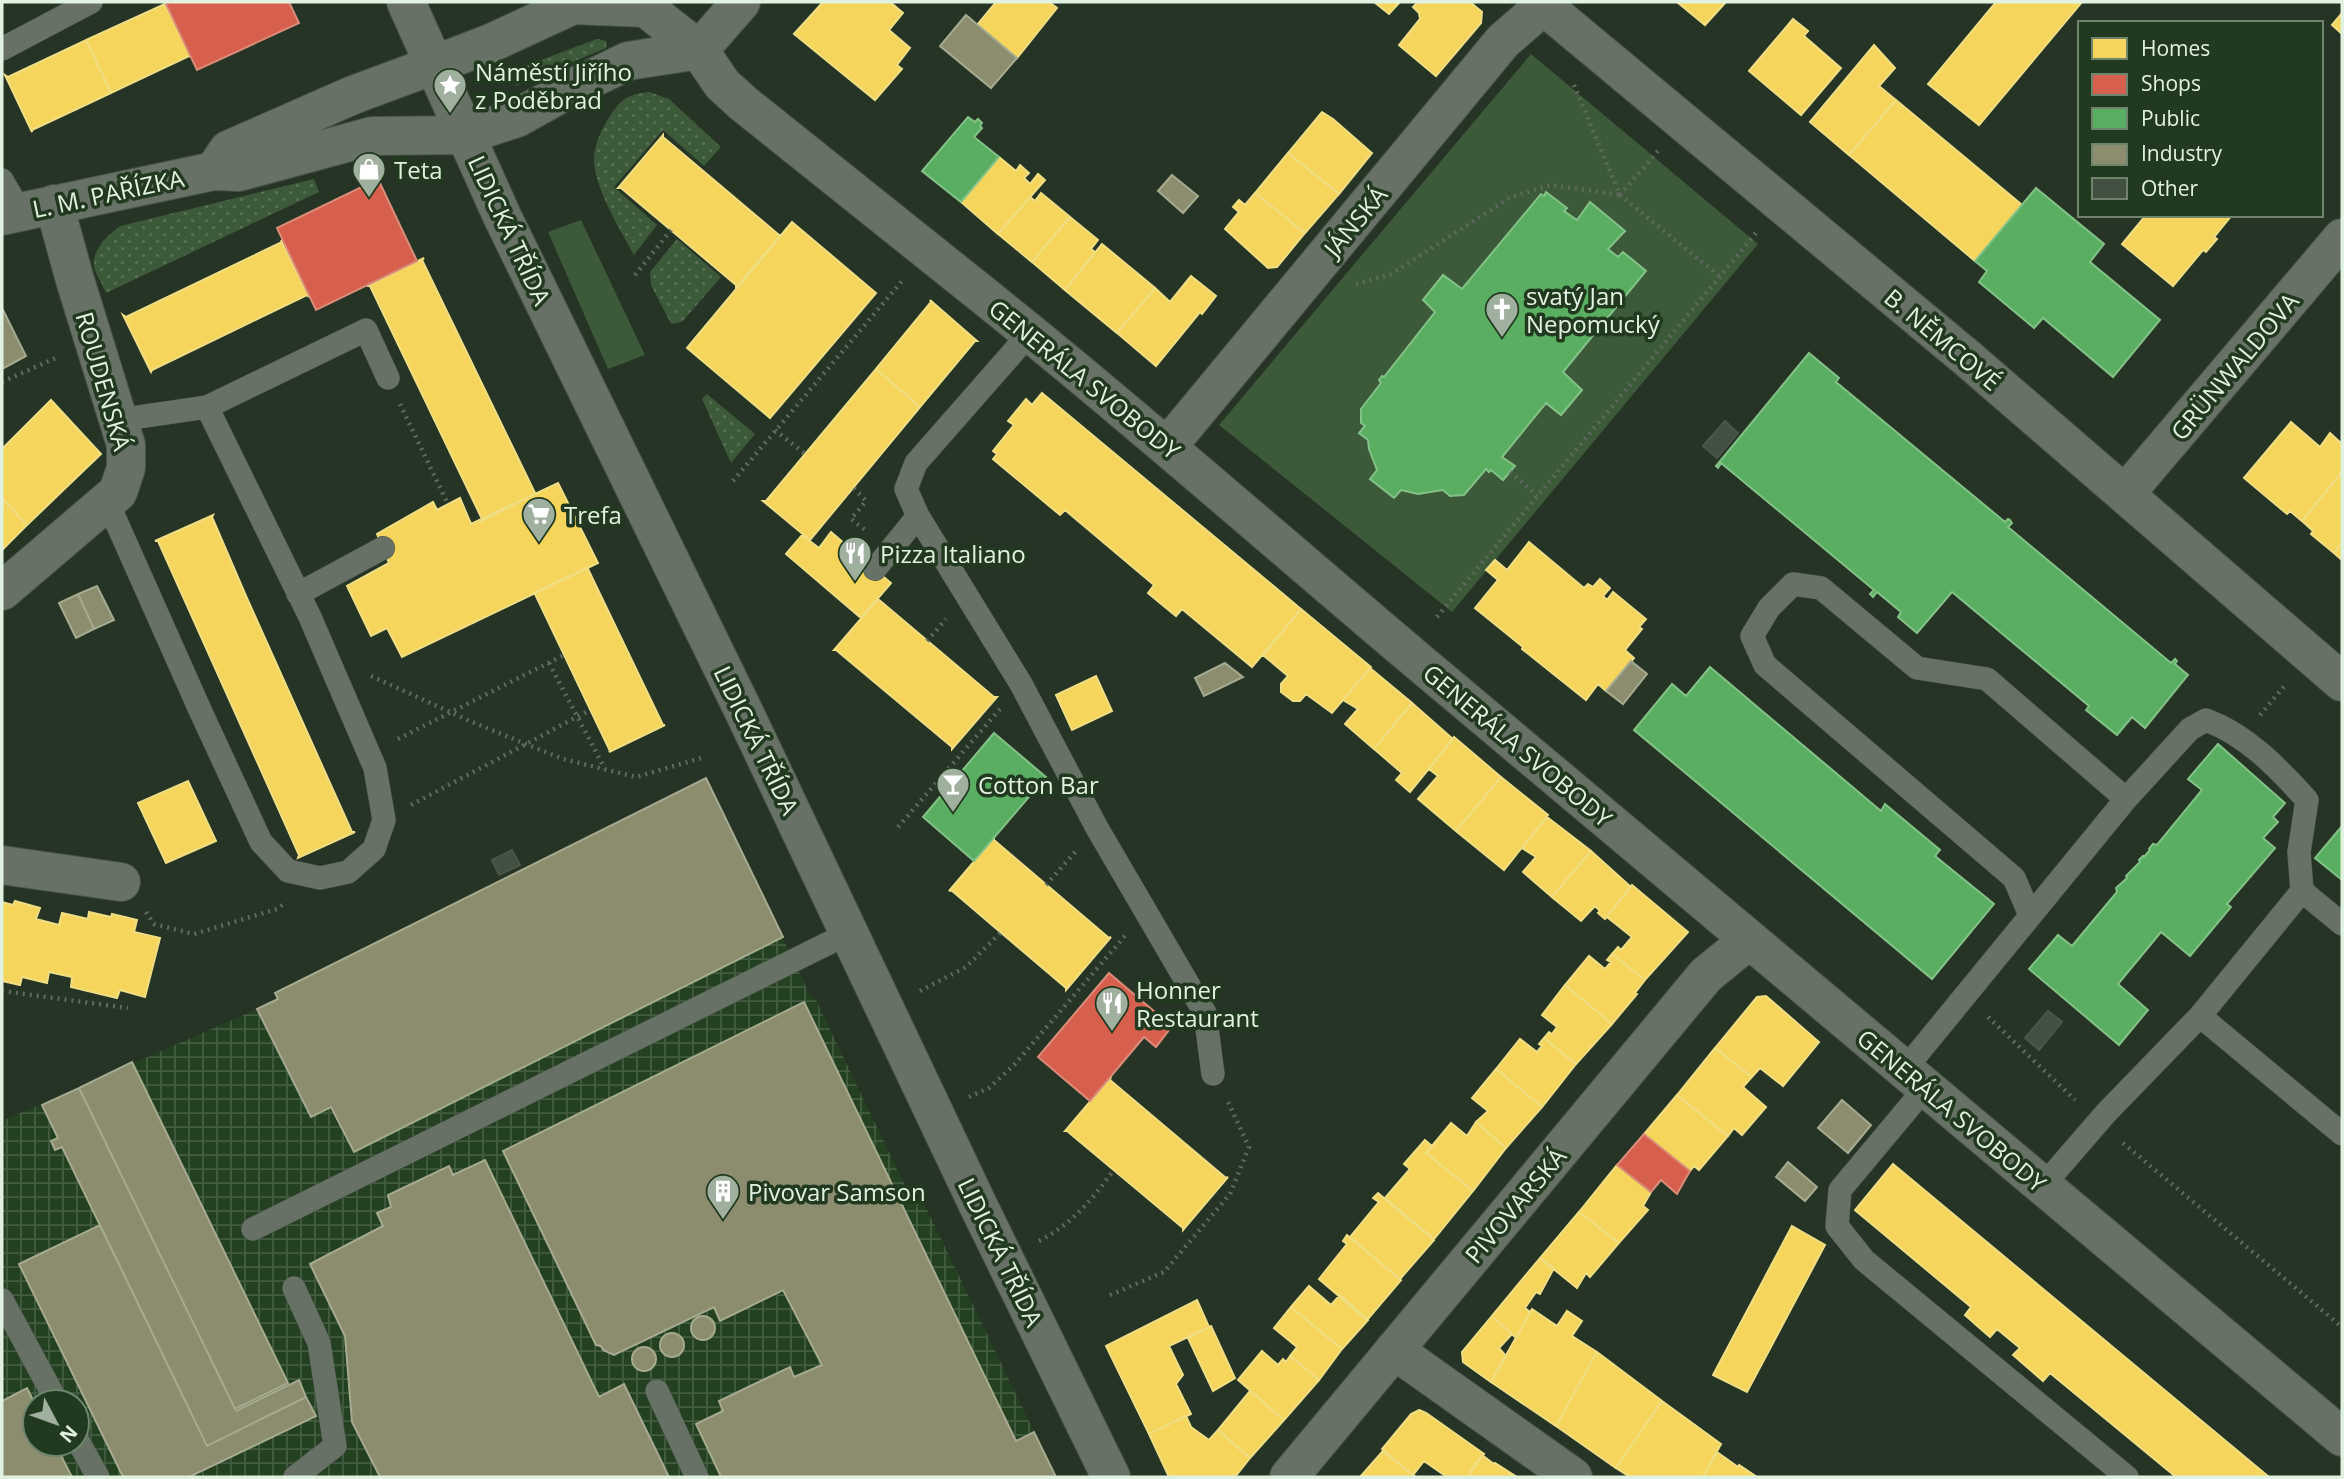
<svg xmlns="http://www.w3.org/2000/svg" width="2344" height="1479" viewBox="0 0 2344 1479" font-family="'Open Sans',sans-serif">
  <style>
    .industrial { fill: url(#industrial-grid); fill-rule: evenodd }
    .grass { fill: url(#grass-dots) }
    .green { fill: #3c5939 }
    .homes { fill: #f6d55c; stroke: #f0de84; stroke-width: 2 }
    .shops { fill: #d6604d; stroke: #da8c79; stroke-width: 2 }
    .public { fill: #5aae61; stroke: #83c287; stroke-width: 2 }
    .industry { fill: #8c8c6e; stroke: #a6ab90; stroke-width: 2 }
    .building { fill: #425041; stroke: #4b564a; stroke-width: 2 }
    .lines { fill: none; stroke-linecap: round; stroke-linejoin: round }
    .service-casing { stroke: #465245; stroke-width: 24 }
    .minor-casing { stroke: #465245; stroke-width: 40 }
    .tertiary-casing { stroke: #465245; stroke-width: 40 }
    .path { stroke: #5f6a5e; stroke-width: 4.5; stroke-dasharray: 2 5; stroke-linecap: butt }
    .service { stroke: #677166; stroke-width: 23 }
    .minor { stroke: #677166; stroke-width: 38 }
    .tertiary { stroke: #677166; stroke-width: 38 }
    .labels { text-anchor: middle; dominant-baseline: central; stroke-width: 7; stroke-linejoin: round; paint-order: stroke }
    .poi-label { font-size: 24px; fill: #e2f2e0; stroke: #213a1f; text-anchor: start }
    .street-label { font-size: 24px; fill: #e2f2e0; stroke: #213a1f }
  </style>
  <defs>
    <pattern id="industrial-grid" width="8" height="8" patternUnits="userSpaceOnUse" patternTransform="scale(1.75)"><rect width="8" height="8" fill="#234021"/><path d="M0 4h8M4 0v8" fill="none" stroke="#435c41"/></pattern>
    <pattern id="grass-dots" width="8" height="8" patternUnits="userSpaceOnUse" patternTransform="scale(1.75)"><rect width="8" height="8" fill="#3c5939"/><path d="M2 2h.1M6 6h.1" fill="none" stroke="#587155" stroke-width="1.8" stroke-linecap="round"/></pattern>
  </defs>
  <rect width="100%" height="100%" fill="#263425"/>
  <path class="industrial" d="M706 778 811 997 814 996 907 1190 916 1187 1056 1477H2V1121L257 1009 277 999 275 993ZM35 1402H77V1444H35Z"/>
  <path class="grass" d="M597 39 607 41 606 48 516 86 509 72Z
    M649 92 669 99 721 147 704 166 663 130 614 187 657 225 634 255C620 229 592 184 594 156 595 142 603 127 610 116 621 99 629 94 649 92Z
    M314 179 319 192 106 293C103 285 96 275 94 267 92 249 108 235 120 226Z
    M677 239 721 277 682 322 671 324 651 285 650 272Z
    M707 394 755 434 731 463 702 399Z"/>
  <path class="green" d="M1531 54 1758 244 1452 612 1219 425Z
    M581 220 645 355 608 369 548 232Z"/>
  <path class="homes" d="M164 2 191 57 189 56 111 93 86 40 165 4Z
    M823 2H890L903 13 889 30 910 48 897 65 902 69 875 100 794 34Z
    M996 2H1049L1057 8 1017 58 977 25Z
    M1374 2H1400L1389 14Z
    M1418 2H1470L1482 12 1481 23 1436 76 1399 45 1420 19 1419 13 1413 7Z
    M1677 2H1726L1705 25Z
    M1996 2H2082L1979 125 1928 84Z
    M2342 13V34L2332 25Z
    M1793 19 1808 31 1804 36 1841 68 1801 115 1749 71Z
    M86 40 111 93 32 130V132L5 75 8 77Z
    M1874 45 1895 68 1879 86 1896 100 1849 155 1810 122Z
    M1896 100 2022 205 1975 261 1849 155Z
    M1322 112 1333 119 1372 153 1339 194 1288 153Z
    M663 135V137L779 235H781L736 288V285L621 188H618Z
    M1288 153 1339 194 1305 233 1255 193Z
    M999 157 1016 171 1020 165 1029 173 1024 178 1030 184 1038 174 1045 180 998 234 961 202Z
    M1041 193 1070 217 1032 262 998 234 1030 197 1035 201Z
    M1255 193 1305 233 1277 267 1268 268 1225 229 1239 212 1233 207 1239 200 1245 205Z
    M2146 215H2232L2214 237 2217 239 2206 252 2203 250 2173 286 2122 244Z
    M1070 217 1098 240 1091 249 1095 252 1065 290 1032 262Z
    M792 222 876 293 770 418 687 348Z
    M281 240 309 297 307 295 152 370 151 372 123 315 126 317 282 242Z
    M1102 244 1155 288 1117 333 1065 290Z
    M424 258 422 260 535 493H537L481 521 482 519 370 286H367Z
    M1191 276 1216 296 1202 314 1200 312 1156 366 1117 333 1155 288 1170 302Z
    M930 300 977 341H975L920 407 876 369 931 302Z
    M876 369 920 407 810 540 763 501H766Z
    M1042 393 1301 609 1252 667 1182 609 1176 616 1148 593 1154 585 1065 510 1060 515 993 459 997 454 993 451 1014 425 1008 421 1026 399 1032 405Z
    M51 400 101 454 27 525 2 498V449Z
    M2291 422 2320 447 2330 433 2342 444V472L2302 521 2290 511 2287 514 2244 478Z
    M2342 472V542L2334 553 2311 534 2313 531 2302 521Z
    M558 483 598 563 402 657 387 628 371 636 347 586 389 563 377 534 433 502 437 510 460 498 471 524Z
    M2 498 27 525 2 550Z
    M213 515 212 517 246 596 352 832H355L298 858 299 855 158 541H155Z
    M831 532 891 583 861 618 786 554 802 535 819 548Z
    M1529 542 1584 588 1588 584 1593 587 1600 579 1610 588 1603 596 1607 600 1613 592 1646 619 1639 627 1642 629 1625 650 1634 658 1606 691 1598 684 1586 700 1522 649 1523 647 1475 608 1498 580 1486 570 1495 560 1507 570Z
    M2342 542V560L2334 553Z
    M589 567 588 569 663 725H665L609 752 610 751 535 594H532Z
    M878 599 994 697H997L952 749V747L836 650H834Z
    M1301 609 1371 667 1332 713 1306 694 1300 701H1293L1281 692V684L1288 676 1263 655Z
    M1370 668 1412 703 1374 749 1345 724 1358 709 1343 700Z
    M1096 676 1112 711 1072 730 1056 695Z
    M1412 703 1453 739 1410 792 1396 780 1402 773 1374 749Z
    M1454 737 1501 777 1456 831 1418 799 1438 776 1429 769Z
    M1501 777 1548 815 1504 870 1456 831Z
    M188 781 216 841 166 863 138 803Z
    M1547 817 1591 851 1552 897 1523 872 1536 857 1522 848Z
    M994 838V840L1109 938 1111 937 1066 990V988L951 890 949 891Z
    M1591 851 1631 887 1605 919 1598 913 1600 911 1595 906 1581 921 1552 897Z
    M1632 885 1688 932 1645 980 1612 954 1618 947 1621 950 1632 937 1607 917Z
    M15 901 40 908 36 919 59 925 62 913 88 919 89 912 111 917 112 914 137 920 134 932 160 938 145 997 120 990 117 998 71 987 72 977 49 972 47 983 22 977 20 985 2 981V902L13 905Z
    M1612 954 1645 980 1635 993 1637 994 1612 1024 1565 985 1589 956 1605 969 1611 962 1607 960Z
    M1565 985 1612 1024 1576 1064 1544 1038 1549 1032 1552 1034 1557 1027 1542 1015Z
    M1766 996 1819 1042 1783 1086 1760 1068 1752 1077 1715 1048 1757 997Z
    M1544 1038 1576 1064 1542 1107 1496 1069 1520 1039 1537 1052 1542 1046 1539 1044Z
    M1715 1048 1752 1077 1743 1087 1766 1107 1742 1135 1734 1128 1728 1136 1677 1095Z
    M1496 1069 1542 1107 1506 1148 1476 1122 1488 1111 1472 1098Z
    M1111 1077 1110 1080 1226 1178 1228 1177 1183 1230V1228L1067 1131H1065Z
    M1677 1095 1728 1136 1699 1170 1694 1166 1690 1171 1644 1134Z
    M1476 1122 1506 1148 1473 1191 1426 1153 1451 1123 1467 1136Z
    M1425 1140 1432 1146 1426 1153 1473 1191 1434 1239 1385 1198 1410 1169 1404 1164Z
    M1893 1164 2269 1477H2176L2050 1373 2043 1381 2013 1355 2020 1348 1997 1329 1990 1337 1965 1315 1971 1307 1855 1210Z
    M1617 1165 1651 1192 1643 1206 1648 1210 1619 1243 1579 1212Z
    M1378 1193 1434 1240 1400 1279 1350 1237 1379 1202 1373 1198Z
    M1579 1212 1619 1243 1590 1277 1586 1273 1577 1288 1540 1258Z
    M1792 1226 1825 1245 1747 1392 1713 1375Z
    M1347 1235 1401 1280 1367 1320 1319 1279 1347 1244 1343 1241Z
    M1540 1258 1554 1268 1540 1294 1536 1292 1525 1308 1530 1312 1516 1338 1492 1316Z
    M1309 1286 1331 1305 1340 1295 1368 1320 1342 1349 1291 1307Z
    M1197 1300 1209 1327 1169 1346 1183 1375 1176 1384 1191 1414 1149 1434 1106 1346Z
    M1291 1307 1342 1349 1319 1380 1290 1356 1297 1347 1274 1328Z
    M1532 1309 1557 1326 1567 1311 1582 1321 1572 1336 1597 1352 1556 1426 1491 1382Z
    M1492 1316 1512 1334 1499 1348 1506 1356 1491 1382 1463 1362 1462 1352Z
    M1211 1326 1235 1378 1213 1391 1188 1338Z
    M1262 1351 1278 1365 1283 1359 1286 1362 1290 1356 1319 1380 1284 1420 1238 1380Z
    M1597 1352 1662 1401 1616 1468 1556 1426Z
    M1250 1391 1284 1420 1250 1458 1218 1430Z
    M1662 1401 1721 1444 1703 1477H1630L1616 1468Z
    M1419 1410 1426 1413 1484 1454 1467 1477H1447L1424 1461 1413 1475 1382 1449 1411 1414Z
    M1186 1416 1191 1427 1209 1440 1218 1430 1250 1458 1235 1477H1169L1149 1434Z
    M1383 1451 1413 1475 1416 1477H1360Z
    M1717 1452 1738 1467 1739 1465 1757 1477H1703Z
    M1482 1455 1494 1464 1495 1463 1517 1477H1467Z"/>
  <path class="shops" d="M165 2H289L299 23 197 70Z
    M378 179 417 261 316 310 277 228Z
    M1109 973 1161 1017 1158 1020 1169 1030 1156 1047 1144 1037 1090 1101 1038 1057Z
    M1644 1134 1690 1171 1677 1194 1661 1180 1651 1192 1617 1165Z"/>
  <path class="public" d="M968 117 975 122 978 119 982 123 980 126 982 128 974 137 999 157 961 202 922 171Z
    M2036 188 2104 244 2090 262 2160 320 2113 377 2043 318 2034 328 1979 282 1987 271 1975 261Z
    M1546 192 1567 208 1564 211 1577 220 1590 202 1625 231 1608 249 1618 257 1623 252 1646 271 1563 372 1582 390 1561 415 1546 403 1502 457 1515 466 1503 480 1491 470 1489 472 1486 469 1464 495 1450 496 1443 490 1418 494 1401 490 1394 498 1370 479 1377 470 1369 449 1368 440 1359 433 1365 426 1361 423V409L1381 383 1379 380 1382 376 1384 377 1435 312 1423 300 1443 275 1462 289 1541 194 1544 196Z
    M1809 353 1839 378 1836 382 2005 522 2008 519 2010 520 2012 523 2008 527 2171 663 2175 659 2177 661 2175 664 2188 675 2145 728 2132 717 2117 735 2086 710 2089 706 1952 592 1917 633 1898 617 1901 612 1877 592 1873 597 1870 594 1874 590 1721 463 1718 468 1716 466Z
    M1710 667 1881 811 1885 804 1940 850 1935 856 1994 904 1932 979 1634 730 1672 684 1686 696Z
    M994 733 1046 777 974 861 923 817Z
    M2218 744 2285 803 2273 817 2278 822 2263 838 2275 848 2227 904 2231 907 2190 956 2161 932 2118 984 2148 1010 2119 1045 2029 969 2058 935 2072 946 2117 892 2116 888 2127 878 2126 876 2140 862 2139 860 2143 856 2144 857 2150 850 2149 849 2153 844 2157 845 2202 790 2188 779Z
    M2342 826V880L2315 858Z"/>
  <path class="industry" d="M966 15 1017 58 991 88 940 46Z
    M1172 175 1198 196 1183 213 1158 191Z
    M2 308 26 356 2 369Z
    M97 586 114 620 94 629 78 594Z
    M78 594 94 629 76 638 59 603Z
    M1631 661 1647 674 1623 704 1606 691Z
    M1225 663 1243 677 1204 696 1195 678Z
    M706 778 783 937 354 1152 331 1107 311 1117 257 1009 278 999 275 993Z
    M804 1002 1016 1441 1034 1432 1056 1477H721L696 1424 723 1411 719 1401 790 1367 794 1377 822 1365 783 1290 720 1321 714 1307 614 1355 603 1350 601 1346 596 1345 503 1151Z
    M132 1062 288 1383 235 1409 79 1088Z
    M79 1088 236 1411 299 1380 306 1397 207 1446 62 1147 55 1150 51 1141 58 1138 42 1105Z
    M1842 1100 1871 1125 1848 1153 1818 1128Z
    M485 1160 599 1397 624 1384 669 1477H380L352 1422 345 1336 310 1264 383 1226 377 1213 391 1207 388 1195 449 1166 453 1175Z
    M1788 1162 1817 1187 1805 1201 1776 1177Z
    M100 1225 207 1446 306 1397 316 1416 189 1477H123L19 1264Z
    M691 1328a12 12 0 1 1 24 0a12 12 0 1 1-24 0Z
    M660 1345a12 12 0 1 1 24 0a12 12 0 1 1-24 0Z
    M632 1359a12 12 0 1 1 24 0a12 12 0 1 1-24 0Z
    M27 1388 35 1404V1444H55L72 1477H2V1401Z"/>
  <path class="building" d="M1725 421 1738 433 1717 458 1703 446Z
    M512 850 520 865 499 875 492 860Z
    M2048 1011 2062 1022 2039 1050 2025 1038Z"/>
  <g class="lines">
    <defs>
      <path id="service" d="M2 49 91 2
        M2 180 20 211
        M1030 333 916 463 906 489 918 516 1021 684 1097 828 1205 1013 1213 1074
        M207 407 366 330 388 378
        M107 501 200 710 261 842 288 871 320 878 348 872 374 849 384 820 375 768 310 617 207 407 118 420
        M875 569 918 516
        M298 594 383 548
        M2126 799 2190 729 2206 720C2247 735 2278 768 2307 800L2299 852 2302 891 2200 1016 2342 1134
        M2302 891 2342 924
        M1905 1069 2126 799 1987 679 1917 668 1821 588 1793 584 1769 608 1752 636 1765 665 2014 878 2030 915
        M1926 1087 1840 1190 1837 1226 1864 1260 2127 1477
        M2042 1187 2106 1113 2200 1016
        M253 1229 849 933
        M294 1288 319 1343 335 1446 295 1477
        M2 1300 57 1402
        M657 1391 697 1477
        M77 1439 98 1477"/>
      <path id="minor" d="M1539 2 1967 358 2342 682
        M699 50 741 2
        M434 65 491 43 573 5 646 8 699 50 722 84 744 104C839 180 935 256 1030 333 1159 438 1285 549 1413 657 1722 917 2031 1178 2342 1437
        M465 135 517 118 560 94 628 61 699 50
        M1167 447 1503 41 1548 2
        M2125 494 2342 238
        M2 591 118 492 126 468V445L75 280 54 204
        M2 865 121 882
        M1394 1350 1573 1477
        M1289 1477 1706 975 1749 940"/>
      <path id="tertiary" d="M406 2 502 216 745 714 978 1205 1111 1477
        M214 171 228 150 353 95 434 65
        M2 216 214 171 239 172 372 136 465 135"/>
    </defs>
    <use href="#service" class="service-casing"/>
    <use href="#minor" class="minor-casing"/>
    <use href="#tertiary" class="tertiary-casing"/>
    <path class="path" d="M1574 85 1620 195 1719 276
      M1620 195 1658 151
      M635 275 671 230
      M1356 284 1391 274 1511 197 1550 185 1620 195
      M2 382 58 357
      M400 404 448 504
      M775 430 805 454
      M1510 472 1537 496
      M733 481 902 281
      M854 488 866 501 851 519 865 530
      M1437 617 1756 233
      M927 641 946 619
      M549 663 605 769
      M371 676 472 722 563 759 636 777 705 757
      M2260 715 2286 684
      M398 739 564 655
      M411 805 590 710
      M898 827 1000 709
      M1046 885 1076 851
      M146 912 154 924 194 934 277 909 285 903
      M2 991 128 1008
      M920 991 966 967 1001 932
      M1988 1017 2075 1100
      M969 1097 989 1088 1014 1065 1125 936
      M2123 1143 2342 1327
      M1039 1241C1075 1222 1090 1201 1114 1170
      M1110 1295 1164 1272 1230 1194 1249 1147 1228 1102"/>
    <use href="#service" class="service"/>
    <use href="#minor" class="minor"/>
    <use href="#tertiary" class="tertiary"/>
  </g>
  <defs>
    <symbol id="sight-pin" viewBox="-11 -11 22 30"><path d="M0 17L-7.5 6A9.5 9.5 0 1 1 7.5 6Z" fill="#a0b09f" stroke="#213a1f"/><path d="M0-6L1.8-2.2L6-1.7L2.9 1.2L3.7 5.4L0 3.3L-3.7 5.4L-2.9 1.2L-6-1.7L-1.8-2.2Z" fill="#fff"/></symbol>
    <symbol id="shop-pin" viewBox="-11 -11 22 30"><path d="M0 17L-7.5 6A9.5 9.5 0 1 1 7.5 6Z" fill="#a0b09f" stroke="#213a1f"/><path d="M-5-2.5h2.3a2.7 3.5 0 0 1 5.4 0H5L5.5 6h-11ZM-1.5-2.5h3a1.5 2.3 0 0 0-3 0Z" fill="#fff"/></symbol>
    <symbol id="church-pin" viewBox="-11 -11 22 30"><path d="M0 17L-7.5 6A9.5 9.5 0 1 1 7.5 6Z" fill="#a0b09f" stroke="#213a1f"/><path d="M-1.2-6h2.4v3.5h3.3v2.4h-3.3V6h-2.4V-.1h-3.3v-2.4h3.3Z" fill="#fff"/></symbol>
    <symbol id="supermarket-pin" viewBox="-11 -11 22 30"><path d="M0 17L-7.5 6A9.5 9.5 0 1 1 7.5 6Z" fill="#a0b09f" stroke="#213a1f"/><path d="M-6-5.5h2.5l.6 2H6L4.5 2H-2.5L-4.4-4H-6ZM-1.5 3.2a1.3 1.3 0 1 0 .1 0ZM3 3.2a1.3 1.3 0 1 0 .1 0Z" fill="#fff"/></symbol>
    <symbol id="restaurant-pin" viewBox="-11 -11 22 30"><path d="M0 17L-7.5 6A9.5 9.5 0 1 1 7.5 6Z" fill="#a0b09f" stroke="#213a1f"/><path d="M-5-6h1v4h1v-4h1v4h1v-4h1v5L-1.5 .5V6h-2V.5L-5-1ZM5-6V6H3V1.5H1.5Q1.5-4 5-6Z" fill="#fff"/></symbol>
    <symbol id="bar-pin" viewBox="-11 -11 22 30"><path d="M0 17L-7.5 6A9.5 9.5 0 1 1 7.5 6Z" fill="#a0b09f" stroke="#213a1f"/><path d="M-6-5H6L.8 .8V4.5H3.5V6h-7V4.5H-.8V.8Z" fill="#fff"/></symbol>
    <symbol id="building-pin" viewBox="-11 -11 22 30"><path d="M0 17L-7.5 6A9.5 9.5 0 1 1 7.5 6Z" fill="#a0b09f" stroke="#213a1f"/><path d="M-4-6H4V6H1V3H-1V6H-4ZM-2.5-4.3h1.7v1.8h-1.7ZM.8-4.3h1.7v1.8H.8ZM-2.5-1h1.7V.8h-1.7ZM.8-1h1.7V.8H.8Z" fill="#fff"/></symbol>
  </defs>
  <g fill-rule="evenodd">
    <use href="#sight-pin" x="431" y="66" width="38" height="52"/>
    <use href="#shop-pin" x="350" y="150" width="38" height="52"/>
    <use href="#church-pin" x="1483" y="290" width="38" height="52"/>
    <use href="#supermarket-pin" x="520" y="495" width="38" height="52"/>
    <use href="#restaurant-pin" x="836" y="534" width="38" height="52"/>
    <use href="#bar-pin" x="934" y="765" width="38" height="52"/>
    <use href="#restaurant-pin" x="1093" y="984" width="38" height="52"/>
    <use href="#building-pin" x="704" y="1172" width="38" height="52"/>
  </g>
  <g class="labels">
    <g class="poi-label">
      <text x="475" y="71">Náměstí Jiřího<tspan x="475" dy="28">z Poděbrad</tspan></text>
      <text x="394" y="169">Teta</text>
      <text x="1526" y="295">svatý Jan<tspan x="1526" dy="28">Nepomucký</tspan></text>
      <text x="564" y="514">Trefa</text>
      <text x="880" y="553">Pizza Italiano</text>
      <text x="978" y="784">Cotton Bar</text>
      <text x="1136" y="989">Honner<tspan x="1136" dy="28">Restaurant</tspan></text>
      <text x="748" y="1191">Pivovar Samson</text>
    </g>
    <g class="street-label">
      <text transform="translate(108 193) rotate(-12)">L. M. PAŘÍZKA</text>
      <text transform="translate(1355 221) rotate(-50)">JÁNSKÁ</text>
      <text transform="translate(510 230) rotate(65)">LIDICKÁ TŘÍDA</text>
      <text transform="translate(1943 339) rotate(40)">B. NĚMCOVÉ</text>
      <text transform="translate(2234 366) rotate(-50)">GRÜNWALDOVA</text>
      <text transform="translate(1085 379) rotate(39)">GENERÁLA SVOBODY</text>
      <text transform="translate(104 381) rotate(74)">ROUDENSKÁ</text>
      <text transform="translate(757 740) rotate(64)">LIDICKÁ TŘÍDA</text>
      <text transform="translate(1518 745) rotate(40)">GENERÁLA SVOBODY</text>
      <text transform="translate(1952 1110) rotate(40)">GENERÁLA SVOBODY</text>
      <text transform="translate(1515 1205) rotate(-50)">PIVOVARSKÁ</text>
      <text transform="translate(1001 1252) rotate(64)">LIDICKÁ TŘÍDA</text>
    </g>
  </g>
  <rect width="2344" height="1479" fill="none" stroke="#e2f2e0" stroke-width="7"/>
  <rect x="2078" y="21" width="245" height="196" fill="#213a1f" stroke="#6e846c" stroke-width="2"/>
  <rect x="2092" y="38" width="35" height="21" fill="#f6d55c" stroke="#6e846c" stroke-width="2"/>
  <text x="2141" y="56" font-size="21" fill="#e2f2e0">Homes</text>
  <rect x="2092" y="74" width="35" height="21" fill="#d6604d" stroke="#6e846c" stroke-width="2"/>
  <text x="2141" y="91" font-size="21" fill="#e2f2e0">Shops</text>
  <rect x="2092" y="108" width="35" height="21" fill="#5aae61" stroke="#6e846c" stroke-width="2"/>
  <text x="2141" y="126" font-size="21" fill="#e2f2e0">Public</text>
  <rect x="2092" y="144" width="35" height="21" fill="#8c8c6e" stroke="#6e846c" stroke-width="2"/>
  <text x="2141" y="161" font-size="21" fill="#e2f2e0">Industry</text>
  <rect x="2092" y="178" width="35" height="21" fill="#425041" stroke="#6e846c" stroke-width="2"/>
  <text x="2141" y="196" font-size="21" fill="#e2f2e0">Other</text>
  <g transform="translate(56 1423) rotate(131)"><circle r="33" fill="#213a1f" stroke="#6e846c" stroke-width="2"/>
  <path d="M0-5L12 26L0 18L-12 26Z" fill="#a0b09f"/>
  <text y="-10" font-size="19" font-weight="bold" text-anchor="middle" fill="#e2f2e0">N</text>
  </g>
</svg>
